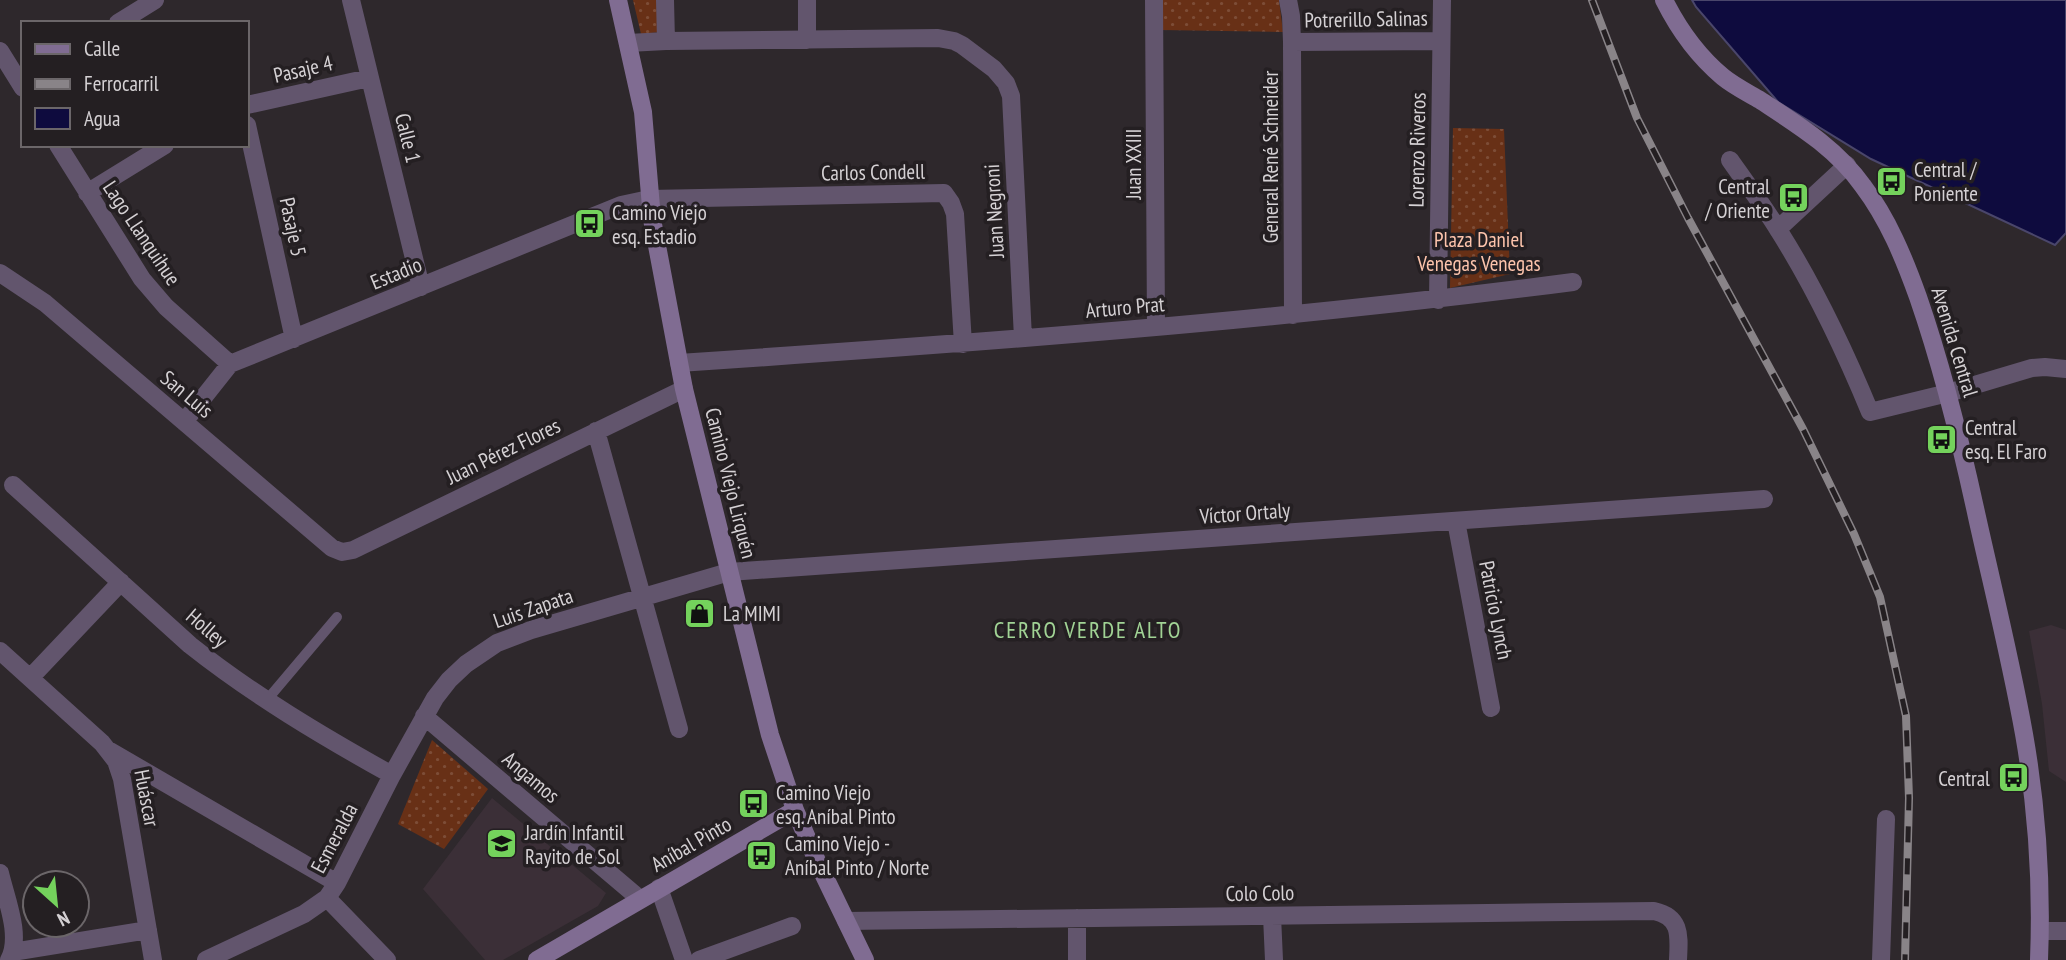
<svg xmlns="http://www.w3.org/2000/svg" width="2066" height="960" viewBox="0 0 2066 960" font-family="'PT Sans Narrow',sans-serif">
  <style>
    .built { fill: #3b2f37 }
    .grass { fill: url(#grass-dots) }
    .water { fill: #0e0b3e; stroke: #4a466b; stroke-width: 2 }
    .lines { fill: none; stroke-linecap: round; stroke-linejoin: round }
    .lane { stroke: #62556d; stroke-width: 10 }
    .street { stroke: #62556d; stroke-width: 18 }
    .secondary { stroke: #806c92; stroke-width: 18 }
    .rail-casing { stroke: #898488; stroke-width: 8 }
    .rail { stroke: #241f22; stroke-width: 5; stroke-dasharray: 16; stroke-linecap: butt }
    .labels { text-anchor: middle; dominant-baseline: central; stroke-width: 7; stroke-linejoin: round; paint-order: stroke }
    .street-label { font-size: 21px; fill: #d5d1d4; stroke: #241f22 }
    .poi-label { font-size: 21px; fill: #d5d1d4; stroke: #241f22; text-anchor: start }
    .park-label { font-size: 21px; fill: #fdc4ac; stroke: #241f22 }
    .neighbourhood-label { font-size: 23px; letter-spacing: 2px; fill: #a1d395; stroke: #241f22 }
  </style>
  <defs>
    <pattern id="grass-dots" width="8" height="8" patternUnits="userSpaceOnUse" patternTransform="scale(1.75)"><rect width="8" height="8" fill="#683016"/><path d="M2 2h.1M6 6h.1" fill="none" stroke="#7d4d37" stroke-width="1.8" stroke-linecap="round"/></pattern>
  </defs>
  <rect width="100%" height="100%" fill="#2e282c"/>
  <path class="built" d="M2051 625 2066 630V782L2049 771 2042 704 2029 631Z
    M492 798 606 893 598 906 503 960H485L423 889Z"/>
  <path class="grass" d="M633 0H658L660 32 641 34Z
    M1161 0H1279L1283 32 1160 30Z
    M1453 128 1504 129 1510 274 1450 288Z
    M432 740 488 789 444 849 398 824Z"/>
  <path class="water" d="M1692 0H2066V233L2055 245 1871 159 1778 102 1696 7Z"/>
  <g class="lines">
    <path class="lane" d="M266 701 337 617"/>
    <path class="street" d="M351 0 421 287
      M665 0 666 41
      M1154 0 1156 327
      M1288 0 1291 16 1292 42 1293 315
      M118 23 155 0
      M807 40V0
      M1292 42 1441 41
      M628 43 666 41 938 38 954 41 962 45 994 69 1006 83 1011 96 1023 338
      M0 51 23 88
      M247 105 369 78
      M247 125 294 339
      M58 145 142 279 166 307 230 364
      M1730 160C1746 183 1764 206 1779 231 1815 288 1844 349 1870 412L1948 393 2032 368 2045 367 2066 369
      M87 193 165 145
      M1778 229 1847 165
      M0 273 45 303 332 548 342 552 353 550 684 389
      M1438 300 1442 0
      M679 363C978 343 1276 321 1573 282
      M184 422 230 364 621 205 649 199 944 193 951 203 955 214 963 344
      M596 431 679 729
      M13 485 190 645C253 695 322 736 392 775
      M1456 521 1491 708
      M0 651 102 743 116 761 122 779 153 960
      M30 678 121 582
      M424 716 640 899
      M110 751 337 883
      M0 873C6 899 22 936 9 960
      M659 888 684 960
      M327 898 387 960
      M1272 916 1274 960
      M846 921 1654 911C1682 917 1679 937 1678 960
      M2040 931H2066
      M13 952 148 930
      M206 960 304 914 327 898 337 883 392 775 435 698 449 680 466 664 497 643 531 630 729 572 1764 499
      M699 960 792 926
      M1077 960V918
      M1881 960 1886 819"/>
    <path class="secondary" d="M618 0 643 112 652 219 684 389 770 735 795 810 817 861 865 960
      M1664 0C1678 28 1699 57 1723 77 1734 86 1748 93 1760 100 1798 125 1836 148 1863 186 1888 219 1904 258 1918 297 1943 369 1961 443 1977 517 1993 589 2011 661 2024 734 2037 808 2042 884 2039 960
      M537 960 795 810"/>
    <defs>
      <path id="rail" d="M1592 0 1637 118 1688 218 1803 429 1854 534 1880 597 1906 716 1909 798 1905 960"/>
    </defs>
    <use href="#rail" class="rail-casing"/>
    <use href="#rail" class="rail"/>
  </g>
  <defs>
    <symbol id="bus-square" viewBox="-11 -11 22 22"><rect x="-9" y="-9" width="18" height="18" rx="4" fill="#74d25c" stroke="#241f22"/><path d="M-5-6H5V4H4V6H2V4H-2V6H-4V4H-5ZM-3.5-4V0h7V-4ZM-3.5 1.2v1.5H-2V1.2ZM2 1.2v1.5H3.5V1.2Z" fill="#111"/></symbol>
    <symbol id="shop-square" viewBox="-11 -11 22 22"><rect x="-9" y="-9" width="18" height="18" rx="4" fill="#74d25c" stroke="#241f22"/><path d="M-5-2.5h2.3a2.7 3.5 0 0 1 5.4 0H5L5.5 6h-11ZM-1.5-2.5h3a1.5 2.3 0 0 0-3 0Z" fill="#111"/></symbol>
    <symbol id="school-square" viewBox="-11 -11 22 22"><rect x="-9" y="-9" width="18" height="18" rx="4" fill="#74d25c" stroke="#241f22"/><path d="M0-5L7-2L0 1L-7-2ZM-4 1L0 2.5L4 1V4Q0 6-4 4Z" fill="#111"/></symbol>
  </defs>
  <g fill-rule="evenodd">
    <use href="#bus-square" x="1874" y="164" width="35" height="35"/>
    <use href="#bus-square" x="1776" y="180" width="35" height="35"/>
    <use href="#bus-square" x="572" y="206" width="35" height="35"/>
    <use href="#bus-square" x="1924" y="422" width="35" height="35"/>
    <use href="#shop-square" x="682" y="596" width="35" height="35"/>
    <use href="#bus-square" x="1996" y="760" width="35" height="35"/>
    <use href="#bus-square" x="736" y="786" width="35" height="35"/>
    <use href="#school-square" x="484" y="826" width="35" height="35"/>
    <use href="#bus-square" x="744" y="838" width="35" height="35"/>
  </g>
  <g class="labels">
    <g class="street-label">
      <text transform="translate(1366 19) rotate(-1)">Potrerillo Salinas</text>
      <text transform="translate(303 69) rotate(-13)">Pasaje 4</text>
      <text transform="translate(408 138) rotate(76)">Calle 1</text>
      <text transform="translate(1417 150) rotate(-89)">Lorenzo Riveros</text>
      <text transform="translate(1270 157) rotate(-90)">General René Schneider</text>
      <text transform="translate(1133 164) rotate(-90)">Juan XXIII</text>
      <text transform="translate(873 172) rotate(-1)">Carlos Condell</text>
      <text transform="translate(994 211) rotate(-93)">Juan Negroni</text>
      <text transform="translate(293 227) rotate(78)">Pasaje 5</text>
      <text transform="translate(142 233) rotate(56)">Lago Llanquihue</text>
      <text transform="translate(396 273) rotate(-22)">Estadio</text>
      <text transform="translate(1125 307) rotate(-5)">Arturo Prat</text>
      <text transform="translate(1955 342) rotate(73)">Avenida Central</text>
      <text transform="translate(187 394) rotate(40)">San Luis</text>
      <text transform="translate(503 451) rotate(-26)">Juan Pérez Flores</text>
      <text transform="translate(731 483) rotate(76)">Camino Viejo Lirquén</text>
      <text transform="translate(1245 513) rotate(-4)">Víctor Ortaly</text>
      <text transform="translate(533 608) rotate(-19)">Luis Zapata</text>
      <text transform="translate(1496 610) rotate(79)">Patricio Lynch</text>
      <text transform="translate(207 628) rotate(41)">Holley</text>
      <text transform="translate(531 777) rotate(40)">Angamos</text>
      <text transform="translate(147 798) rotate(79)">Huáscar</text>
      <text transform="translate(334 838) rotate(-62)">Esmeralda</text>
      <text transform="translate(691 844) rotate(-30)">Aníbal Pinto</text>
      <text transform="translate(1260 893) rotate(-1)">Colo Colo</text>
    </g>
    <g class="poi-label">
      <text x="1914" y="169">Central /<tspan x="1914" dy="24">Poniente</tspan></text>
      <text x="1770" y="186" text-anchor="end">Central<tspan x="1770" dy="24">/ Oriente</tspan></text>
      <text x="612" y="212">Camino Viejo<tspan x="612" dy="24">esq. Estadio</tspan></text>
      <text x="1965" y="427">Central<tspan x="1965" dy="24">esq. El Faro</tspan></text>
      <text x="723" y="613">La MIMI</text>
      <text x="1990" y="778" text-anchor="end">Central</text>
      <text x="776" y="792">Camino Viejo<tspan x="776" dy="24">esq. Aníbal Pinto</tspan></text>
      <text x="525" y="832">Jardín Infantil<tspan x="525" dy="24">Rayito de Sol</tspan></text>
      <text x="785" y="843">Camino Viejo -<tspan x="785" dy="24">Aníbal Pinto / Norte</tspan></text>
    </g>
    <g class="park-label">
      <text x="1479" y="239">Plaza Daniel<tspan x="1479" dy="24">Venegas Venegas</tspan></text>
    </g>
    <g class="neighbourhood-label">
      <text x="1088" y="629">CERRO VERDE ALTO</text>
    </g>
  </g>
  <rect x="21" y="21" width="228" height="126" fill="#241f22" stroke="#6b6669" stroke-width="2"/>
  <rect x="35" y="44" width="35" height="10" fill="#806c92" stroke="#6b6669" stroke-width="2"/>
  <text x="84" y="56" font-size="21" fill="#d5d1d4">Calle</text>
  <rect x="35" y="79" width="35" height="10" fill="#898488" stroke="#6b6669" stroke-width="2"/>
  <text x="84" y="91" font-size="21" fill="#d5d1d4">Ferrocarril</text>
  <rect x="35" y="108" width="35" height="21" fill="#0e0b3e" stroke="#6b6669" stroke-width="2"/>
  <text x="84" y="126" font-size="21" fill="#d5d1d4">Agua</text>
  <g transform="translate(56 904) rotate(153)"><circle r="33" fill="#241f22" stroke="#6b6669" stroke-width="2"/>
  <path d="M0-5L12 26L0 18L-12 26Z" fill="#74d25c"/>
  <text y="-10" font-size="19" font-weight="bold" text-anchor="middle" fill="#d5d1d4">N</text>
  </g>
</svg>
